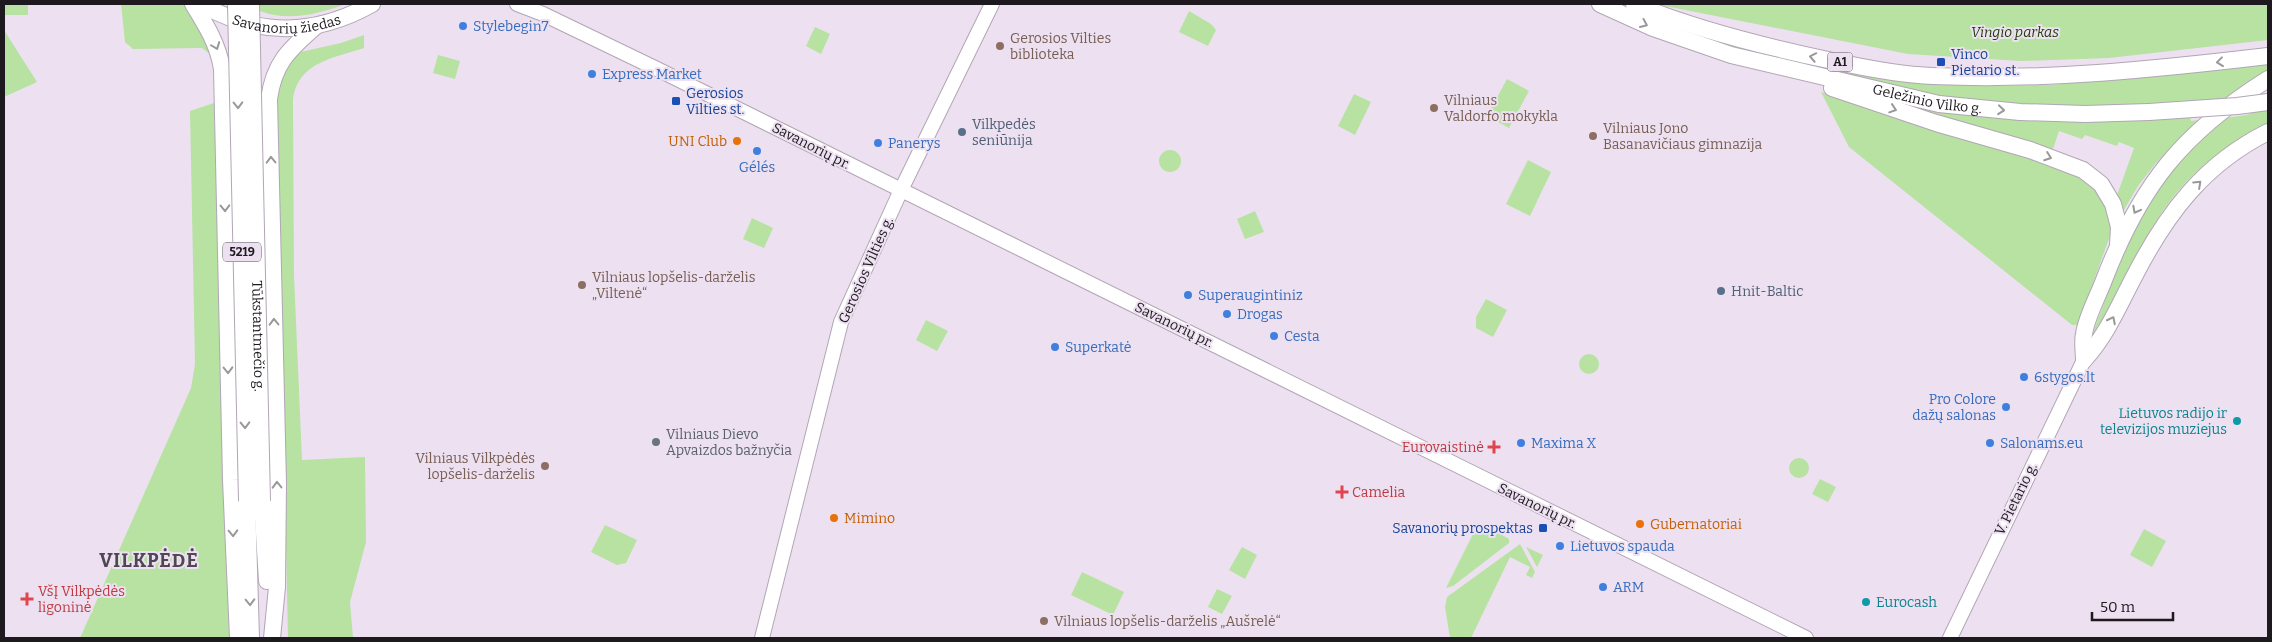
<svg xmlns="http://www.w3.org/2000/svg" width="2272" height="642" viewBox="0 0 2272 642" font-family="Bitter,serif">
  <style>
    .green { fill: #b7e2a2 }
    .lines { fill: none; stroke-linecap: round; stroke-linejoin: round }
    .major-casing { stroke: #b1a6b5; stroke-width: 16 }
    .highway-casing { stroke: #b1a6b5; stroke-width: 18 }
    .major { stroke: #fff; stroke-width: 14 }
    .highway { stroke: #fff; stroke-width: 16 }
    .highway-bridge-casing { stroke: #b1a6b5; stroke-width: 18; stroke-linecap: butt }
    .highway-bridge { stroke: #fff; stroke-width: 16 }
    .oneway { stroke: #99989a }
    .shop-dot { fill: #3f7fe0; stroke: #ede1f1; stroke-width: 2 }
    .education-dot { fill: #8d6e63; stroke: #ede1f1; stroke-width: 2 }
    .transit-dot { fill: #1a4fb4; stroke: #ede1f1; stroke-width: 2 }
    .service-dot { fill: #5c6f8a; stroke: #ede1f1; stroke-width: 2 }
    .food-dot { fill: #e8710a; stroke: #ede1f1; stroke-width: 2 }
    .culture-dot { fill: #0f9aa8; stroke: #ede1f1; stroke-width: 2 }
    .worship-dot { fill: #6b7280; stroke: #ede1f1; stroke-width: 2 }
    .health-dot { fill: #e0444e; stroke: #ede1f1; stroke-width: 2 }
    .labels { text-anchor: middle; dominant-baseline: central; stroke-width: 4; stroke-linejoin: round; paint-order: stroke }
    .shield { fill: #ede1f1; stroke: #5b555e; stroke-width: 1 }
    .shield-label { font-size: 12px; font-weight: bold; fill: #1d191f }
    .street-label { font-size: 14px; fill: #1d191f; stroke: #ede1f1 }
    .shop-label { font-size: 14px; fill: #366cbe; stroke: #ede1f1; text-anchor: start }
    .park-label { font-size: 14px; font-style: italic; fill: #1c3b05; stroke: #ede1f1 }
    .education-label { font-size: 14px; fill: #785e54; stroke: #ede1f1; text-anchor: start }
    .transit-label { font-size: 14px; fill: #164399; stroke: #ede1f1; text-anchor: start }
    .service-label { font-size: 14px; fill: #4e5e75; stroke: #ede1f1; text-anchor: start }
    .food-label { font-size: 14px; fill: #c56008; stroke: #ede1f1; text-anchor: start }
    .culture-label { font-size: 14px; fill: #0d838f; stroke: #ede1f1; text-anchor: end }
    .worship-label { font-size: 14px; fill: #5b616d; stroke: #ede1f1; text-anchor: start }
    .health-label { font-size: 14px; fill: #be3a42; stroke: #ede1f1; text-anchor: start }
    .district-label { font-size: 19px; font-weight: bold; letter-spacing: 1px; fill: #504754; stroke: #ede1f1 }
  </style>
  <rect width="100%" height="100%" fill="#ede1f1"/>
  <path class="green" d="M4 4H28V15H4Z
    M121 4H184L201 28 211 55 202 48 133 49 125 42Z
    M260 4H346C318 14 288 22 260 11Z
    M1655 4H2268V40L2109 58 2021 61 1908 54Z
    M1189 11 1211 24 1216 30 1208 46 1179 32Z
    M1661 22 1943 82 1996 86 2050 85 2119 79 2268 63V70L2224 99 2105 106 2029 105 1931 95 1833 76 1697 37Z
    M815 27 830 34 821 54 806 46Z
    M4 30 37 82 4 97Z
    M364 35V48C334 58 298 62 293 99L294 276 302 460 365 457 366 542 350 602 353 638H288L276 87 296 53 341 43Z
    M438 55 460 61 455 79 433 73Z
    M1507 79 1529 91 1509 128 1487 116Z
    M1821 92 2076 174 2094 187 2109 213 2111 233 2078 325H2072L1849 147Z
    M1354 94 1371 102 1355 135 1338 126Z
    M214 103 229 638H80L191 388 195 364 190 111Z
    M1922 108 2190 117 2191 121 2199 120 2155 164 2138 186 2121 215 2116 198 2134 148 2119 142 2117 146 2085 135 2082 139 2059 131 2053 149 1995 131 1988 132 1921 111Z
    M2268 108V123C2238 139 2209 158 2185 183 2145 227 2122 285 2096 337L2092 335 2125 247 2139 216 2173 164 2224 118 2247 115 2256 111Z
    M1159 161a11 11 0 1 1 22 0a11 11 0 1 1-22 0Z
    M1528 160 1551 172 1530 216 1506 204Z
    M1255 211 1264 232 1245 239 1237 219Z
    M752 218 773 228 764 248 743 239Z
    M1486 299 1507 310 1493 337 1476 328V317Z
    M926 320 948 331 937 351 916 340Z
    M1579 364a10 10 0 1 1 20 0a10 10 0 1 1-20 0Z
    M1789 468a10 10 0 1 1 20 0a10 10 0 1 1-20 0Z
    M1820 479 1836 487 1828 502 1812 494Z
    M605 525 637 540 626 563 617 565 591 552Z
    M1480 527 1495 531 1509 539V543L1453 586 1446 588 1474 532Z
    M2144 529 2166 541 2152 567 2130 555Z
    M1520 544 1535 572 1532 578 1526 575 1530 567 1510 557 1471 638H1450L1445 607 1447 597Z
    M1242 547 1257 555 1245 579 1229 570Z
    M1526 547 1543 555 1537 567Z
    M1082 572 1124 592 1113 615 1071 595Z
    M1217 589 1232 596 1222 614 1208 607Z"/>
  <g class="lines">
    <defs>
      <path id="major" d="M517 4 543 14 655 68 1806 638
        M762 638 841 322 901 190 992 4
        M1950 638 2084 360"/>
      <g id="highway">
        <path d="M193 4C206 25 218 44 222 69L231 480 238 638"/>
        <path id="s1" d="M201 4C259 37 315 36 372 4"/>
        <path id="s2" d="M1600 4 1653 28 1731 55 1939 104 2020 112 2085 114 2149 112"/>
        <path d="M1634 4C1697 30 1766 47 1833 61 1865 68 1900 75 1933 76 2046 81 2157 69 2268 56"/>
        <path d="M1832 88 1936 123 2030 150 2083 170 2101 184 2113 204 2119 227 2118 245"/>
        <path d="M2084 360C2084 352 2082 342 2084 334 2086 318 2098 296 2104 280 2140 186 2182 133 2268 79"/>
        <path d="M2084 360C2107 335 2119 305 2135 275 2167 213 2204 164 2268 132"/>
        <path d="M247 501 251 638"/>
        <path d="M262 501 267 581"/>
        <path d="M272 638 277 587 278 483 269 99C274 62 290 49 316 26"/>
      </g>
    </defs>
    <use href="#major" class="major-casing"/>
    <use href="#highway" class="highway-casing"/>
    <use href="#major" class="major"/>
    <use href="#highway" class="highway"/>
    <defs>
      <g id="highway-bridge">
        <path d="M236 4 247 501"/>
        <path id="s3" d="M251 4 262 501"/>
        <path d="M2149 112 2237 106 2268 102"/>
      </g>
    </defs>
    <use href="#highway-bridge" class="highway-bridge-casing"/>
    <use href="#highway-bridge" class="highway-bridge"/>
  </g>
  <defs><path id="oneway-chevron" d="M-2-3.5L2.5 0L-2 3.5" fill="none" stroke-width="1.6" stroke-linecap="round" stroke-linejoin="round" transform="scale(1.25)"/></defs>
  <g class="oneway">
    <use href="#oneway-chevron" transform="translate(1644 24) rotate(24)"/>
    <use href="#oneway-chevron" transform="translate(216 46) rotate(69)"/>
    <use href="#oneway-chevron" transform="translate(1813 57) rotate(-169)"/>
    <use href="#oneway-chevron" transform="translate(2220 62) rotate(173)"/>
    <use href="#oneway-chevron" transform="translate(238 105) rotate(89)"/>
    <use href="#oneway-chevron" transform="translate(1893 109) rotate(18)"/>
    <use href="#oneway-chevron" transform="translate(2001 110) rotate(6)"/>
    <use href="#oneway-chevron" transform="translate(2048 157) rotate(20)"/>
    <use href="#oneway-chevron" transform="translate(271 160) rotate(-91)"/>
    <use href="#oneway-chevron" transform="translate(2198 184) rotate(-43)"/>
    <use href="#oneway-chevron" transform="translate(225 208) rotate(89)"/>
    <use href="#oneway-chevron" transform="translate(2136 210) rotate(118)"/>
    <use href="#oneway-chevron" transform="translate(2112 320) rotate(-63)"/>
    <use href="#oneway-chevron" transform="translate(274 322) rotate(-91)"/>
    <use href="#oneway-chevron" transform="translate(228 370) rotate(89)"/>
    <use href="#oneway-chevron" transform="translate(245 425) rotate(89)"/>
    <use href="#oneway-chevron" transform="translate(277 485) rotate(-91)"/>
    <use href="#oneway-chevron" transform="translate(233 533) rotate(88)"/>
    <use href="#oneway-chevron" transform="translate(250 602) rotate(88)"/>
  </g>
  <g class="shop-dot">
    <circle cx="463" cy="26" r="5"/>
    <circle cx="592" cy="74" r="5"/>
    <circle cx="878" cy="143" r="5"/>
    <circle cx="757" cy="151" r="5"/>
    <circle cx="1188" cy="295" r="5"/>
    <circle cx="1227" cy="314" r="5"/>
    <circle cx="1274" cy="336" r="5"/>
    <circle cx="1055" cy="347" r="5"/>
    <circle cx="2024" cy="377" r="5"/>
    <circle cx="2006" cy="407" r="5"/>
    <circle cx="1521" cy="443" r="5"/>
    <circle cx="1990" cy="443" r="5"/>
    <circle cx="1560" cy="546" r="5"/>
    <circle cx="1603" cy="587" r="5"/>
  </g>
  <g class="education-dot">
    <circle cx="1000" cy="46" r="5"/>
    <circle cx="1434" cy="108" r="5"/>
    <circle cx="1593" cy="136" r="5"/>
    <circle cx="582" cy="285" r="5"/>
    <circle cx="545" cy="466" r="5"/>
    <circle cx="1044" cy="621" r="5"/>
  </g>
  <g class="transit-dot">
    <rect x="1936" y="57" width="10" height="10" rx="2.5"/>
    <rect x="671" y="96" width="10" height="10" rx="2.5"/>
    <rect x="1538" y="523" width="10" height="10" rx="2.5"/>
  </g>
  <g class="service-dot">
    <circle cx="962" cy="132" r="5"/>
    <circle cx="1721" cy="291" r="5"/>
  </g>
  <g class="food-dot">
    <circle cx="737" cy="141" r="5"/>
    <circle cx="834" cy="518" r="5"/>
    <circle cx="1640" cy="524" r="5"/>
  </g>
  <g class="culture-dot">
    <circle cx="2237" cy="421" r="5"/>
    <circle cx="1866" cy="602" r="5"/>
  </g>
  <circle class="worship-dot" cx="656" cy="442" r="5"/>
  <g class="health-dot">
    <path d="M1491.5 439.5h5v5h5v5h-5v5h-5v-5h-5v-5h5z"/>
    <path d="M1339.5 484.5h5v5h5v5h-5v5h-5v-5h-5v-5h5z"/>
    <path d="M24.5 591.5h5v5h5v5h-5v5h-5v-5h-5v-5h5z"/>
  </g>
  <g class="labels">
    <g class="shield">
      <rect x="1827.5" y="52.5" width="25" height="19" rx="4"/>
      <rect x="223" y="242.5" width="38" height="19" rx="4"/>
    </g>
    <g class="shield-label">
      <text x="1840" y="62">A1</text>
      <text x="242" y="252">5219</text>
    </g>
    <g class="street-label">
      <text stroke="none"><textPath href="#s1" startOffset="90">Savanorių žiedas</textPath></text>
      <text stroke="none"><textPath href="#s2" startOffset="342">Geležinio Vilko g.</textPath></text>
      <text transform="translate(811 146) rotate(27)">Savanorių pr.</text>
      <text transform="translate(866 270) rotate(-66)">Gerosios Vilties g.</text>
      <text transform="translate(1174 325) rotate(26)">Savanorių pr.</text>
      <text stroke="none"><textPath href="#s3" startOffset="332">Tūkstantmečio g.</textPath></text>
      <text transform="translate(2016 499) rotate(-64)">V. Pietario g.</text>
      <text transform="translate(1537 506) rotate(26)">Savanorių pr.</text>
    </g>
    <g class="shop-label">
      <text x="473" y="26">Stylebegin7</text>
      <text x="602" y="74">Express Market</text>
      <text x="888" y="143">Panerys</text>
      <text x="757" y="167" text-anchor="middle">Gélés</text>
      <text x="1198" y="295">Superaugintiniz</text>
      <text x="1237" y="314">Drogas</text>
      <text x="1284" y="336">Cesta</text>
      <text x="1065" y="347">Superkatė</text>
      <text x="2034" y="377">6stygos.lt</text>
      <text x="1996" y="399" text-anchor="end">Pro Colore<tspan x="1996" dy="16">dažų salonas</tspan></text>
      <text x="1531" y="443">Maxima X</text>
      <text x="2000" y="443">Salonams.eu</text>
      <text x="1570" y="546">Lietuvos spauda</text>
      <text x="1613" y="587">ARM</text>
    </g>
    <g class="park-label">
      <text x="2015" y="32">Vingio parkas</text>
    </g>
    <g class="education-label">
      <text x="1010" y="38">Gerosios Vilties<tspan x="1010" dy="16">biblioteka</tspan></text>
      <text x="1444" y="100">Vilniaus<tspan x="1444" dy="16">Valdorfo mokykla</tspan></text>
      <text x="1603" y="128">Vilniaus Jono<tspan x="1603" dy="16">Basanavičiaus gimnazija</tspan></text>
      <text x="592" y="277">Vilniaus lopšelis-darželis<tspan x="592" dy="16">„Viltenė“</tspan></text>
      <text x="535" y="458" text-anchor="end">Vilniaus Vilkpėdės<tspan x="535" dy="16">lopšelis-darželis</tspan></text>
      <text x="1054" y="621">Vilniaus lopšelis-darželis „Aušrelė“</text>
    </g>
    <g class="transit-label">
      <text x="1951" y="54">Vinco<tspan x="1951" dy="16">Pietario st.</tspan></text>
      <text x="686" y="93">Gerosios<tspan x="686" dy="16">Vilties st.</tspan></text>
      <text x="1533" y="528" text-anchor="end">Savanorių prospektas</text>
    </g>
    <g class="service-label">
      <text x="972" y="124">Vilkpedės<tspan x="972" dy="16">seniūnija</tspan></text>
      <text x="1731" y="291">Hnit-Baltic</text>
    </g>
    <g class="food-label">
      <text x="727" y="141" text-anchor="end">UNI Club</text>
      <text x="844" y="518">Mimino</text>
      <text x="1650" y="524">Gubernatoriai</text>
    </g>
    <g class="culture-label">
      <text x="2227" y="413">Lietuvos radijo ir<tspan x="2227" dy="16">televizijos muziejus</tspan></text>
      <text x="1876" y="602" text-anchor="start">Eurocash</text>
    </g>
    <g class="worship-label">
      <text x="666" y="434">Vilniaus Dievo<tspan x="666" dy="16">Apvaizdos bažnyčia</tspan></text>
    </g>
    <g class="health-label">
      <text x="1484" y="447" text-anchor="end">Eurovaistinė</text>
      <text x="1352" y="492">Camelia</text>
      <text x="38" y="591">VšĮ Vilkpėdės<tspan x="38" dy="16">ligoninė</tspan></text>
    </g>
    <g class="district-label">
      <text x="149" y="560">VILKPĖDĖ</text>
    </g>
  </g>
  <rect width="2272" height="642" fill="none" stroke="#1d191f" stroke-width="10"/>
  <path d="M2092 612v8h81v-8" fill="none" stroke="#1d191f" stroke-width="2.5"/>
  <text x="2100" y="612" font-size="15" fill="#1d191f" stroke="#ede1f1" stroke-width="4" paint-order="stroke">50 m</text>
</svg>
